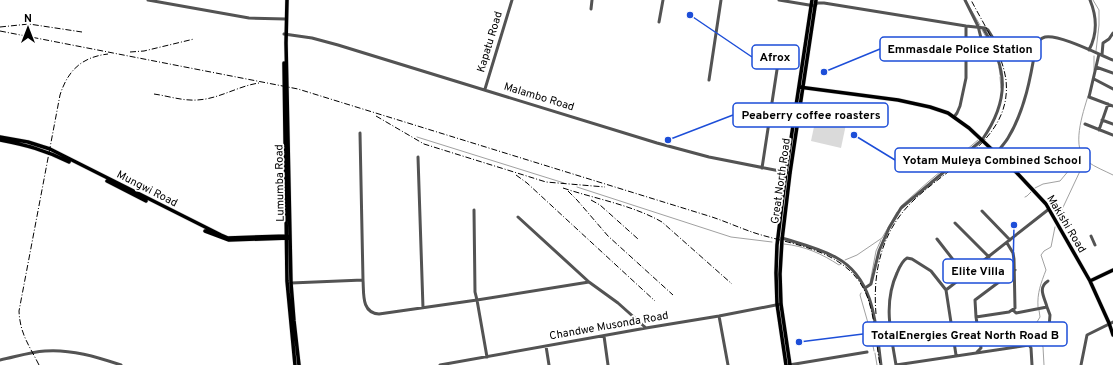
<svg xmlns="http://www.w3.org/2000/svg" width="1113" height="365" viewBox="0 0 1113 365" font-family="Overpass,sans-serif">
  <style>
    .green { fill: #dadada }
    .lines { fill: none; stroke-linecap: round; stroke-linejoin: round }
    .stream { stroke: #a1a1a1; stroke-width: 1 }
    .major-casing { stroke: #dbdbdb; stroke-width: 4.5 }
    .minor { stroke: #535353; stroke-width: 3 }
    .major { stroke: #000; stroke-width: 3.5 }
    .rail { stroke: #000; stroke-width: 1; stroke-dasharray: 6 2 1 2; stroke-linecap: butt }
    .labels { text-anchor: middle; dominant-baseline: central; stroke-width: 3.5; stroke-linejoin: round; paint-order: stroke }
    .street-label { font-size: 11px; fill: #000; stroke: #fff }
    .leader { fill: none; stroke: #1d4ed8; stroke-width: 1.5 }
    .callout-dot { fill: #1d4ed8; stroke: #fff; stroke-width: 1.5 }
    .callout { fill: #fff; stroke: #1d4ed8; stroke-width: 1.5 }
    .callout-label { font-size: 12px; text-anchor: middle; font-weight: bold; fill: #000 }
  </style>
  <rect width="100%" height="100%" fill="#fff"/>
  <path class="green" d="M819 103 849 110 841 148 811 141Z"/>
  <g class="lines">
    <path class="stream" d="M1093 0 1099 10V25L1096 51
      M970 8 980 25
      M982 30 989 42
      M999 67 1000 75
      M1094 70V56
      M1000 77 1001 88
      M1088 96C1083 113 1070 149 1088 162 1095 167 1105 171 1113 175
      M417 137 564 183
      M577 187 731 237 772 242
      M1035 188 1043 184 1060 181 1070 169 1080 160
      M1025 197 1027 196 1031 192
      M901 206 928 182 978 140
      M1058 218 1081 169 1080 152
      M784 244C805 246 822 254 839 265L841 264
      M845 260 857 255 882 238 897 212
      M870 283 876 251 881 240
      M861 293 860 295 870 330 874 351
      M1038 307C1037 293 1041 283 1046 270L1041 255 1044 251 1051 247 1055 227
      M1039 310 1040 317 1029 335 1033 342 1042 345 1043 347 1044 365
      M875 353 877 365"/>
    <defs>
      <path id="major" d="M287 0 286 43 291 283 294 321 299 365
        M284 63 287 281 295 365
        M799 87 898 100 930 107 948 113 969 128 1017 173 1046 204 1090 281 1109 323 1113 335
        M0 137 28 142 50 149 221 235 228 238 287 236
        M0 140C26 145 45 150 69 162
        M107 181 146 201
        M205 231 229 240 289 238
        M1090 281 1113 270
        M786 365 777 304 776 273 777 245 786 172 812 0
        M790 365 781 304 780 274 782 240 790 173 816 0"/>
    </defs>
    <use href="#major" class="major-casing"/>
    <path class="minor" d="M148 0 249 18 286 19
      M779 0 815 6 817 3H824L966 26 985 28 988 30 996 43 1001 53
      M965 0 978 26 981 38
      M591 9 592 0
      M659 22 663 0
      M284 34 312 38 338 45 657 143 709 157 790 173
      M1089 50C1098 33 1097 17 1090 0
      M1099 54 1089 97 1113 106
      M1102 55 1103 43 1109 39 1113 33
      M1096 67 1113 73
      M1094 79 1113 89
      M709 80 721 0
      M485 89 512 0
      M954 117 957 113 960 106 966 78V26
      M1102 120 1113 124
      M1085 124 1113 135
      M1099 130 1108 104
      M997 153C1000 148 1005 143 1008 138 1025 110 1031 76 1036 45 1038 41 1041 38 1045 37 1059 34 1098 54 1113 60
      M418 157 423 308
      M762 168 780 50
      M474 210 475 292 477 300 487 357
      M982 211 1010 240
      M518 217 589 282
      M955 223 989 257
      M1091 236 1095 245
      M782 238C801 244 819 248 837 258 875 279 876 327 881 365
      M937 239 965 275
      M363 280C364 293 361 313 379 314L477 300 589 282 618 303 646 328
      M291 283 363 280 360 133
      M865 288 871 284 879 251 889 228 901 208 982 140C1010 100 1008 69 983 28
      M946 290 1049 209
      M1047 307C1045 298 1037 288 1048 281
      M1013 310 1016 313 1047 307 1050 315 1048 340
      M719 316 728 365
      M976 317 1009 312 1015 308 1014 259 1013 253 1007 243
      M604 336 608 365
      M546 346 549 365
      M977 352 981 348 976 317 975 300 1015 270
      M0 360C15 357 30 352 45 351 71 349 97 357 121 365
      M440 365 646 328 719 316 781 304
      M789 365 867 352
      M896 365C891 334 883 303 897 273 899 268 902 261 907 258L912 259 931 271 946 290 956 355
      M896 365 1029 345 1031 348 1032 365
      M1081 365 1087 335 1113 322"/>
    <use href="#major" class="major"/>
    <path class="rail" d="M0 27 29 24 82 32
      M0 31 298 89 712 217C727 222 742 229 758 234 798 246 849 251 867 296 875 317 876 343 880 365
      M130 52 144 51 194 39
      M154 94C168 96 183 101 197 100 219 99 238 86 259 83
      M376 116 424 144 546 182 605 187
      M516 175 527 183 655 301
      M563 188C596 199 632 205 662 222L732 284
      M568 191 577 200 608 236 673 295
      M591 200 600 205 638 239
      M876 314C873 278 879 242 902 213 936 170 1013 145 1006 80 1002 52 984 25 971 0
      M39 365C29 345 20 334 19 311L60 95C68 70 82 57 108 54"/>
  </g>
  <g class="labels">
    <g class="street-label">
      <text transform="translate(490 42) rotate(-73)">Kapatu Road</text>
      <text transform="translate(539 97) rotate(17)">Malambo Road</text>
      <text transform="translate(781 181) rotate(-82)">Great North Road</text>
      <text transform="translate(280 183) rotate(-91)">Lumumba Road</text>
      <text transform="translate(147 189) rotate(27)">Mungwi Road</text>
      <text transform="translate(1066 224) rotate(59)">Makishi Road</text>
      <text transform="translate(609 326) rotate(-10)">Chandwe Musonda Road</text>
    </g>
  </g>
  <path class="leader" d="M824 72L880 49M690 15L752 57M668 140L733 115M854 135L895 160M1014 225L1013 271M799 342L863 334"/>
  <g class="callout-dot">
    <circle cx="824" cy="72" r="4"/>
    <circle cx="690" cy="15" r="4"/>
    <circle cx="668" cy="140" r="4"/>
    <circle cx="854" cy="135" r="4"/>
    <circle cx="1014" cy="225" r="4"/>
    <circle cx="799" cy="342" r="4"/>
  </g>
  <g class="callout">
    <rect x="880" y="37" width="161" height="24" rx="4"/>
    <rect x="752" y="45" width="47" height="24" rx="4"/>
    <rect x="733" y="103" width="155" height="24" rx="4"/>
    <rect x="895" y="148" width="195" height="24" rx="4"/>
    <rect x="943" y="259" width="70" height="24" rx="4"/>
    <rect x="863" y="322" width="204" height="24" rx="4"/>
  </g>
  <g class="callout-label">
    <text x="960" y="53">Emmasdale Police Station</text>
    <text x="775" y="61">Afrox</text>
    <text x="811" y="119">Peaberry coffee roasters</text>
    <text x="992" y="164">Yotam Muleya Combined School</text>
    <text x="978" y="275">Elite Villa</text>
    <text x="965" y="339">TotalEnergies Great North Road B</text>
  </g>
  <g transform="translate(28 28)" stroke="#ffffff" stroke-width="3" paint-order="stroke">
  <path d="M0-3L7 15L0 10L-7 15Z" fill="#000000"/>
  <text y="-6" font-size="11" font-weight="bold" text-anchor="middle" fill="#000000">N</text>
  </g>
</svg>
